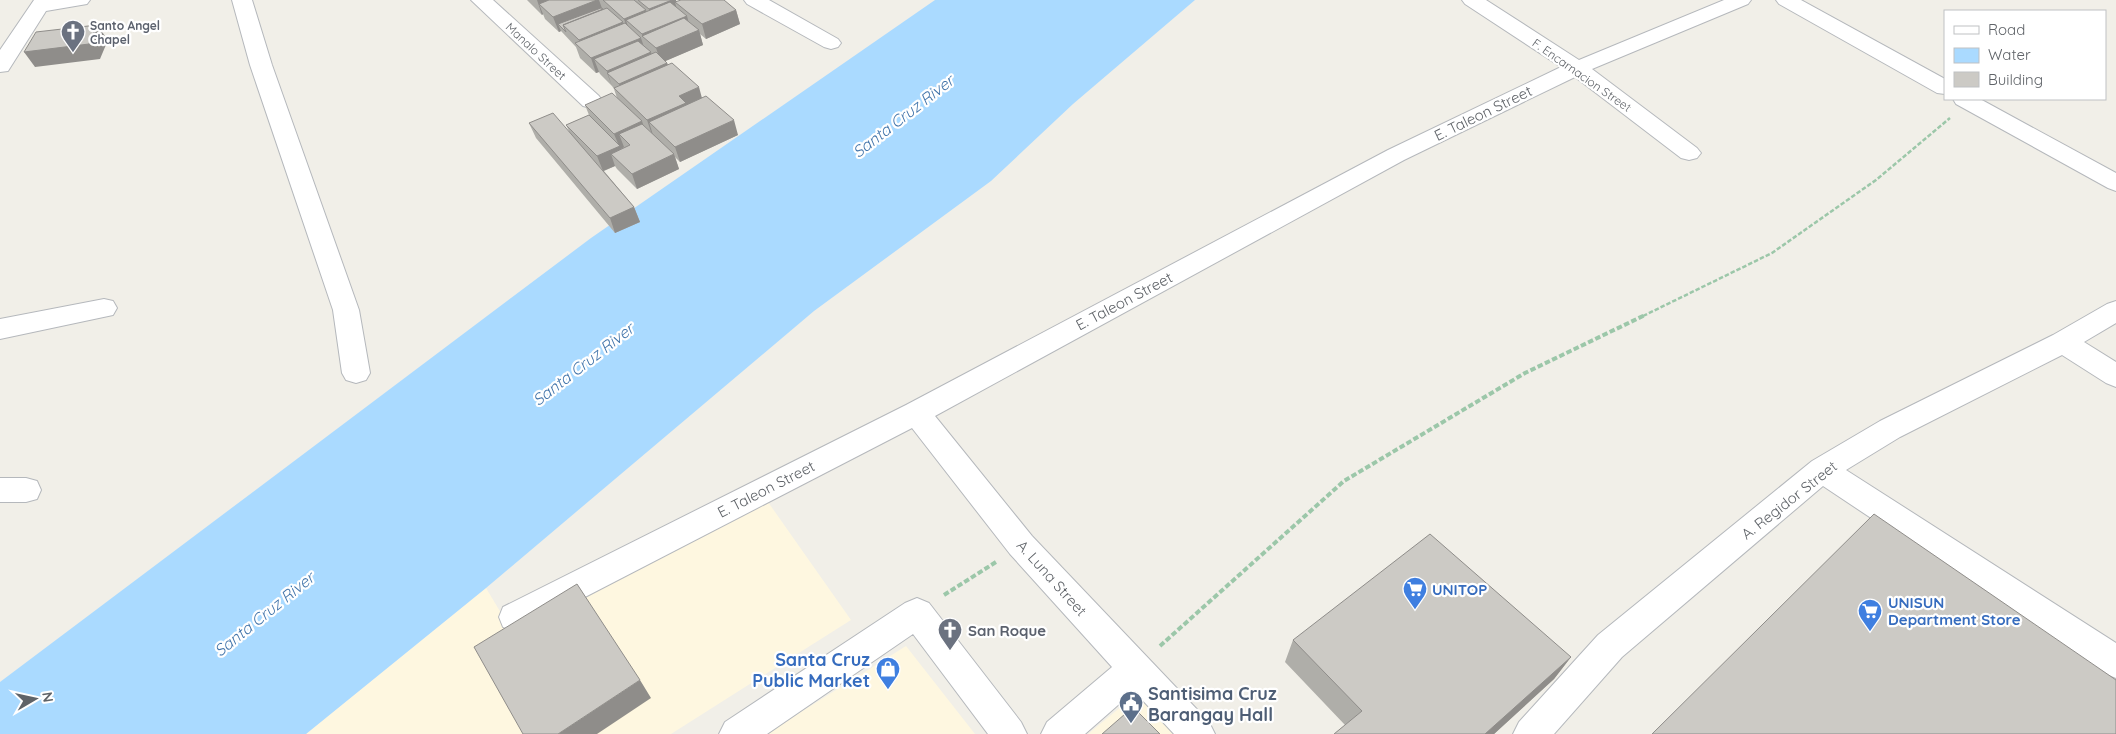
<svg xmlns="http://www.w3.org/2000/svg" width="2116" height="734" viewBox="0 0 2116 734" font-family="Quicksand,sans-serif">
  <style>
    .commercial { fill: #fef7e0 }
    .water { fill: #aadaff }
    .lines { fill: none; stroke-linecap: round; stroke-linejoin: round }
    .minor-casing { stroke: #b5b8bc; stroke-width: 2 }
    .path-far1 { stroke: #9cc7a9; stroke-width: 2.5; stroke-dasharray: 4.5 2; stroke-linecap: butt }
    .path { stroke: #9cc7a9; stroke-width: 4; stroke-dasharray: 5.5 2.5; stroke-linecap: butt }
    .minor { fill: #fff; fill-rule: evenodd }
    .wall { fill: #afaea9 }
    .shaded-wall { fill: #8f8d8a }
    .building { fill: #cccac5; stroke: #8f8d8a }
    .labels { text-anchor: middle; dominant-baseline: central; stroke-width: 4.5; stroke-linejoin: round; paint-order: stroke }
    .far-worship-label { font-size: 12px; font-weight: bold; fill: #5b616d; stroke: #fff; text-anchor: start }
    .far-street-label { font-size: 12px; fill: #5f6368; stroke: #fff }
    .street-label { font-size: 15px; fill: #5f6368; stroke: #fff }
    .shop-label { font-size: 15px; font-weight: bold; fill: #366cbe; stroke: #fff; text-anchor: start }
    .worship-label { font-size: 15px; font-weight: bold; fill: #5b616d; stroke: #fff; text-anchor: start }
    .water-label { font-size: 16px; font-style: italic; fill: #4174aa; stroke: #fff }
    .near-shop-label { font-size: 18px; font-weight: bold; fill: #366cbe; stroke: #fff; text-anchor: end }
    .near-service-label { font-size: 18px; font-weight: bold; fill: #4e5e75; stroke: #fff; text-anchor: start }
  </style>
  <rect width="100%" height="100%" fill="#f1efe8"/>
  <path class="commercial" d="M768 502 851 620 671 734H306L486 588 501 613Z
    M906 646 975 734H766Z
    M1139 692 1177 734H1088Z"/>
  <path class="water" d="M935 0H1195L1073 104 991 181 814 311 486 588 306 734H0V682L591 238Z"/>
  <g class="lines">
    <defs>
      <path id="minor" d="M34 0H90L87 4 46 11 8 71 0 72V50Z
        M232 0H252L272 65 359 310 370 373 366 380 356 383 346 380 342 373 333 310 250 65Z
        M471 0H493L599 96 602 101 599 106 591 108 583 106Z
        M744 0H769L838 39 841 43 838 47 831 49 824 47 747 4Z
        M1462 0H1486L1579 60 1724 0H1751L1748 4 1592 69 1697 148 1701 153 1697 158 1689 160 1681 158 1575 77 1404 160 935 416 1032 536 1209 722 1215 734H1174L1134 691 1085 734H1041L1047 722 1112 667 1010 554 912 428 527 627 515 632 503 627 499 617 503 607 906 405 1388 150 1561 67 1465 4Z
        M1776 0H1801L1945 79V94L1937 93 1779 4Z
        M1953 99H1980L2116 173V191L2108 188 1956 104Z
        M104 299 113 301 117 308 113 315 0 339V319Z
        M2116 301V323L2084 342 2116 362V387L2106 383 2062 355 1900 437 1846 470 2116 643V678L2104 673 1823 486 1622 657 1554 734H1513L1519 722 1598 635 1812 461 1880 421 2053 335 2107 304Z
        M0 478H26L37 481 41 490 37 499 26 502H0Z
        M917 598 929 603 1021 722 1027 734H988L913 634 767 734H719L725 722 905 603Z"/>
    </defs>
    <use href="#minor" class="minor-casing"/>
    <path class="path-far1" d="M1643 316 1772 253 1876 180 1950 118"/>
    <path class="path" d="M944 595 996 562
      M1160 646 1344 481 1525 373 1645 315"/>
    <use href="#minor" class="minor"/>
  </g>
  <path class="wall" d="M527 0H676V2L736 10 740 24 706 39 700 34 703 45 665 61 702 98 738 135 680 162 675 157 679 169 637 189 617 169 615 166 604 171 634 207 640 222 615 233 536 138 529 123 569 131 566 125 589 115 585 105 617 98 614 89 612 86 600 74 599 72 596 73 580 58 576 47 561 31 559 32 545 19 543 14 542 15Z
    M1293 640 1571 657 1554 679 1494 734H1334L1345 725 1285 662Z"/>
  <path class="shaded-wall" d="M537 0H580L539 4 543 14 542 15Z
    M597 0H599L604 14 563 25 558 24 561 31 559 32 553 17Z
    M672 0H676L677 4 675 2 678 14 653 24 649 9Z
    M646 10 650 25 626 20 630 33 629 34 624 19Z
    M736 10 740 24 706 39 702 24Z
    M687 16 691 31 642 36V34Z
    M623 22 628 37 583 51 579 40Z
    M97 25 108 40 100 59 35 67 24 52Z
    M699 30 703 45 661 63 656 48Z
    M641 38 646 53 594 59 599 72 596 73 591 58Z
    M651 52 655 67 607 73 612 86 607 71Z
    M667 63 672 78 623 97 619 84Z
    M699 87 703 102 649 122 653 135H652L647 120 679 96Z
    M734 120 738 135 680 162 675 147Z
    M642 121 647 137 619 134 624 147 621 149 625 161 611 154 615 166 603 171 597 156 619 146 614 134Z
    M674 154 679 169 637 189 632 174Z
    M634 207 640 222 615 233 610 218Z
    M1571 657 1554 679 1494 734H1485Z
    M640 680 651 698 597 734H558Z"/>
  <path class="building" d="M549 0H597L553 17 539 4Z
    M603 0H634L646 10 624 19Z
    M638 0H672L649 9Z
    M681 0H724L736 10 702 24 675 2Z
    M670 2 687 16 642 34 626 20Z
    M601 8 603 9 563 25 566 32 558 24Z
    M607 8 623 22 579 40 563 25Z
    M684 18 699 30 656 48 642 36Z
    M625 23 641 38 591 58 575 43Z
    M97 25 89 44 24 52 36 32Z
    M638 41 651 52 607 71 594 59Z
    M656 52 667 63 619 84 607 73Z
    M672 63 699 87 679 96 686 103 647 120 614 88Z
    M612 93 642 121 614 134 585 105Z
    M706 96 734 120 675 147 649 122Z
    M553 113 634 207 610 218 529 123Z
    M589 115 620 146 597 156 566 125Z
    M642 124 674 154 632 174 611 154 630 145 619 134Z
    M1874 514 2116 680V734H1652Z
    M1430 534 1571 657 1485 734H1334L1362 711 1293 640Z
    M577 584 640 680 558 734H523L474 647Z
    M1133 707 1160 734H1102Z"/>
  <defs>
    <symbol id="church-pin" viewBox="-11 -11 22 30"><path d="M0 17L-7.5 6A9.5 9.5 0 1 1 7.5 6Z" fill="#6b7280" stroke="#fff"/><path d="M-1.2-6h2.4v3.5h3.3v2.4h-3.3V6h-2.4V-.1h-3.3v-2.4h3.3Z" fill="#fff"/></symbol>
    <symbol id="supermarket-pin" viewBox="-11 -11 22 30"><path d="M0 17L-7.5 6A9.5 9.5 0 1 1 7.5 6Z" fill="#3f7fe0" stroke="#fff"/><path d="M-6-5.5h2.5l.6 2H6L4.5 2H-2.5L-4.4-4H-6ZM-1.5 3.2a1.3 1.3 0 1 0 .1 0ZM3 3.2a1.3 1.3 0 1 0 .1 0Z" fill="#fff"/></symbol>
    <symbol id="shop-pin" viewBox="-11 -11 22 30"><path d="M0 17L-7.5 6A9.5 9.5 0 1 1 7.5 6Z" fill="#3f7fe0" stroke="#fff"/><path d="M-5-2.5h2.3a2.7 3.5 0 0 1 5.4 0H5L5.5 6h-11ZM-1.5-2.5h3a1.5 2.3 0 0 0-3 0Z" fill="#fff"/></symbol>
    <symbol id="civic-pin" viewBox="-11 -11 22 30"><path d="M0 17L-7.5 6A9.5 9.5 0 1 1 7.5 6Z" fill="#5c6f8a" stroke="#fff"/><path d="M-.6-6.5H3V-4.5H.6V-3L4-1V1h2V6H-6V1h2V-1L-.6-3ZM-1.2 2.5V6h2.4V2.5Z" fill="#fff"/></symbol>
  </defs>
  <g fill-rule="evenodd">
    <use href="#church-pin" x="59" y="18" width="28" height="38"/>
    <use href="#supermarket-pin" x="1401" y="575" width="28" height="38"/>
    <use href="#supermarket-pin" x="1856" y="597" width="28" height="38"/>
    <use href="#church-pin" x="936" y="616" width="28" height="38"/>
    <use href="#shop-pin" x="874" y="655" width="28" height="38"/>
    <use href="#civic-pin" x="1117" y="689" width="28" height="38"/>
  </g>
  <g class="labels">
    <g class="far-worship-label">
      <text x="90" y="25">Santo Angel<tspan x="90" dy="14">Chapel</tspan></text>
    </g>
    <g class="far-street-label">
      <text transform="translate(536 51) rotate(43)">Manalo Street</text>
      <text transform="translate(1582 75) rotate(35)">F. Encarnacion Street</text>
    </g>
    <g class="street-label">
      <text transform="translate(1483 113) rotate(-26)">E. Taleon Street</text>
      <text transform="translate(1124 301) rotate(-28)">E. Taleon Street</text>
      <text transform="translate(766 489) rotate(-27)">E. Taleon Street</text>
      <text transform="translate(1789 500) rotate(-38)">A. Regidor Street</text>
      <text transform="translate(1052 578) rotate(48)">A. Luna Street</text>
    </g>
    <g class="shop-label">
      <text x="1432" y="589">UNITOP</text>
      <text x="1888" y="602">UNISUN<tspan x="1888" dy="17">Department Store</tspan></text>
    </g>
    <g class="worship-label">
      <text x="968" y="630">San Roque</text>
    </g>
    <g class="water-label">
      <text transform="translate(903 116) rotate(-38)">Santa Cruz River</text>
      <text transform="translate(583 364) rotate(-38)">Santa Cruz River</text>
      <text transform="translate(264 614) rotate(-39)">Santa Cruz River</text>
    </g>
    <g class="near-shop-label">
      <text x="870" y="659">Santa Cruz<tspan x="870" dy="21">Public Market</tspan></text>
    </g>
    <g class="near-service-label">
      <text x="1148" y="693">Santisima Cruz<tspan x="1148" dy="21">Barangay Hall</tspan></text>
    </g>
  </g>
  <rect x="1944" y="10" width="162" height="90" fill="#ffffff" stroke="#bfc1c3"/>
  <rect x="1954" y="26" width="25" height="8" fill="#ffffff" stroke="#bfc1c3"/>
  <text x="1988" y="35" font-size="15" fill="#5f6368">Road</text>
  <rect x="1954" y="48" width="25" height="15" fill="#aadaff" stroke="#bfc1c3"/>
  <text x="1988" y="60" font-size="15" fill="#5f6368">Water</text>
  <rect x="1954" y="72" width="25" height="15" fill="#cccac5" stroke="#bfc1c3"/>
  <text x="1988" y="85" font-size="15" fill="#5f6368">Building</text>
  <g transform="translate(35 699) rotate(81)" stroke="#ffffff" stroke-width="4" paint-order="stroke">
  <path d="M0-4L9 19L0 12L-9 19Z" fill="#5f6368"/>
  <text y="-8" font-size="14" font-weight="bold" text-anchor="middle" fill="#5f6368">N</text>
  </g>
</svg>
